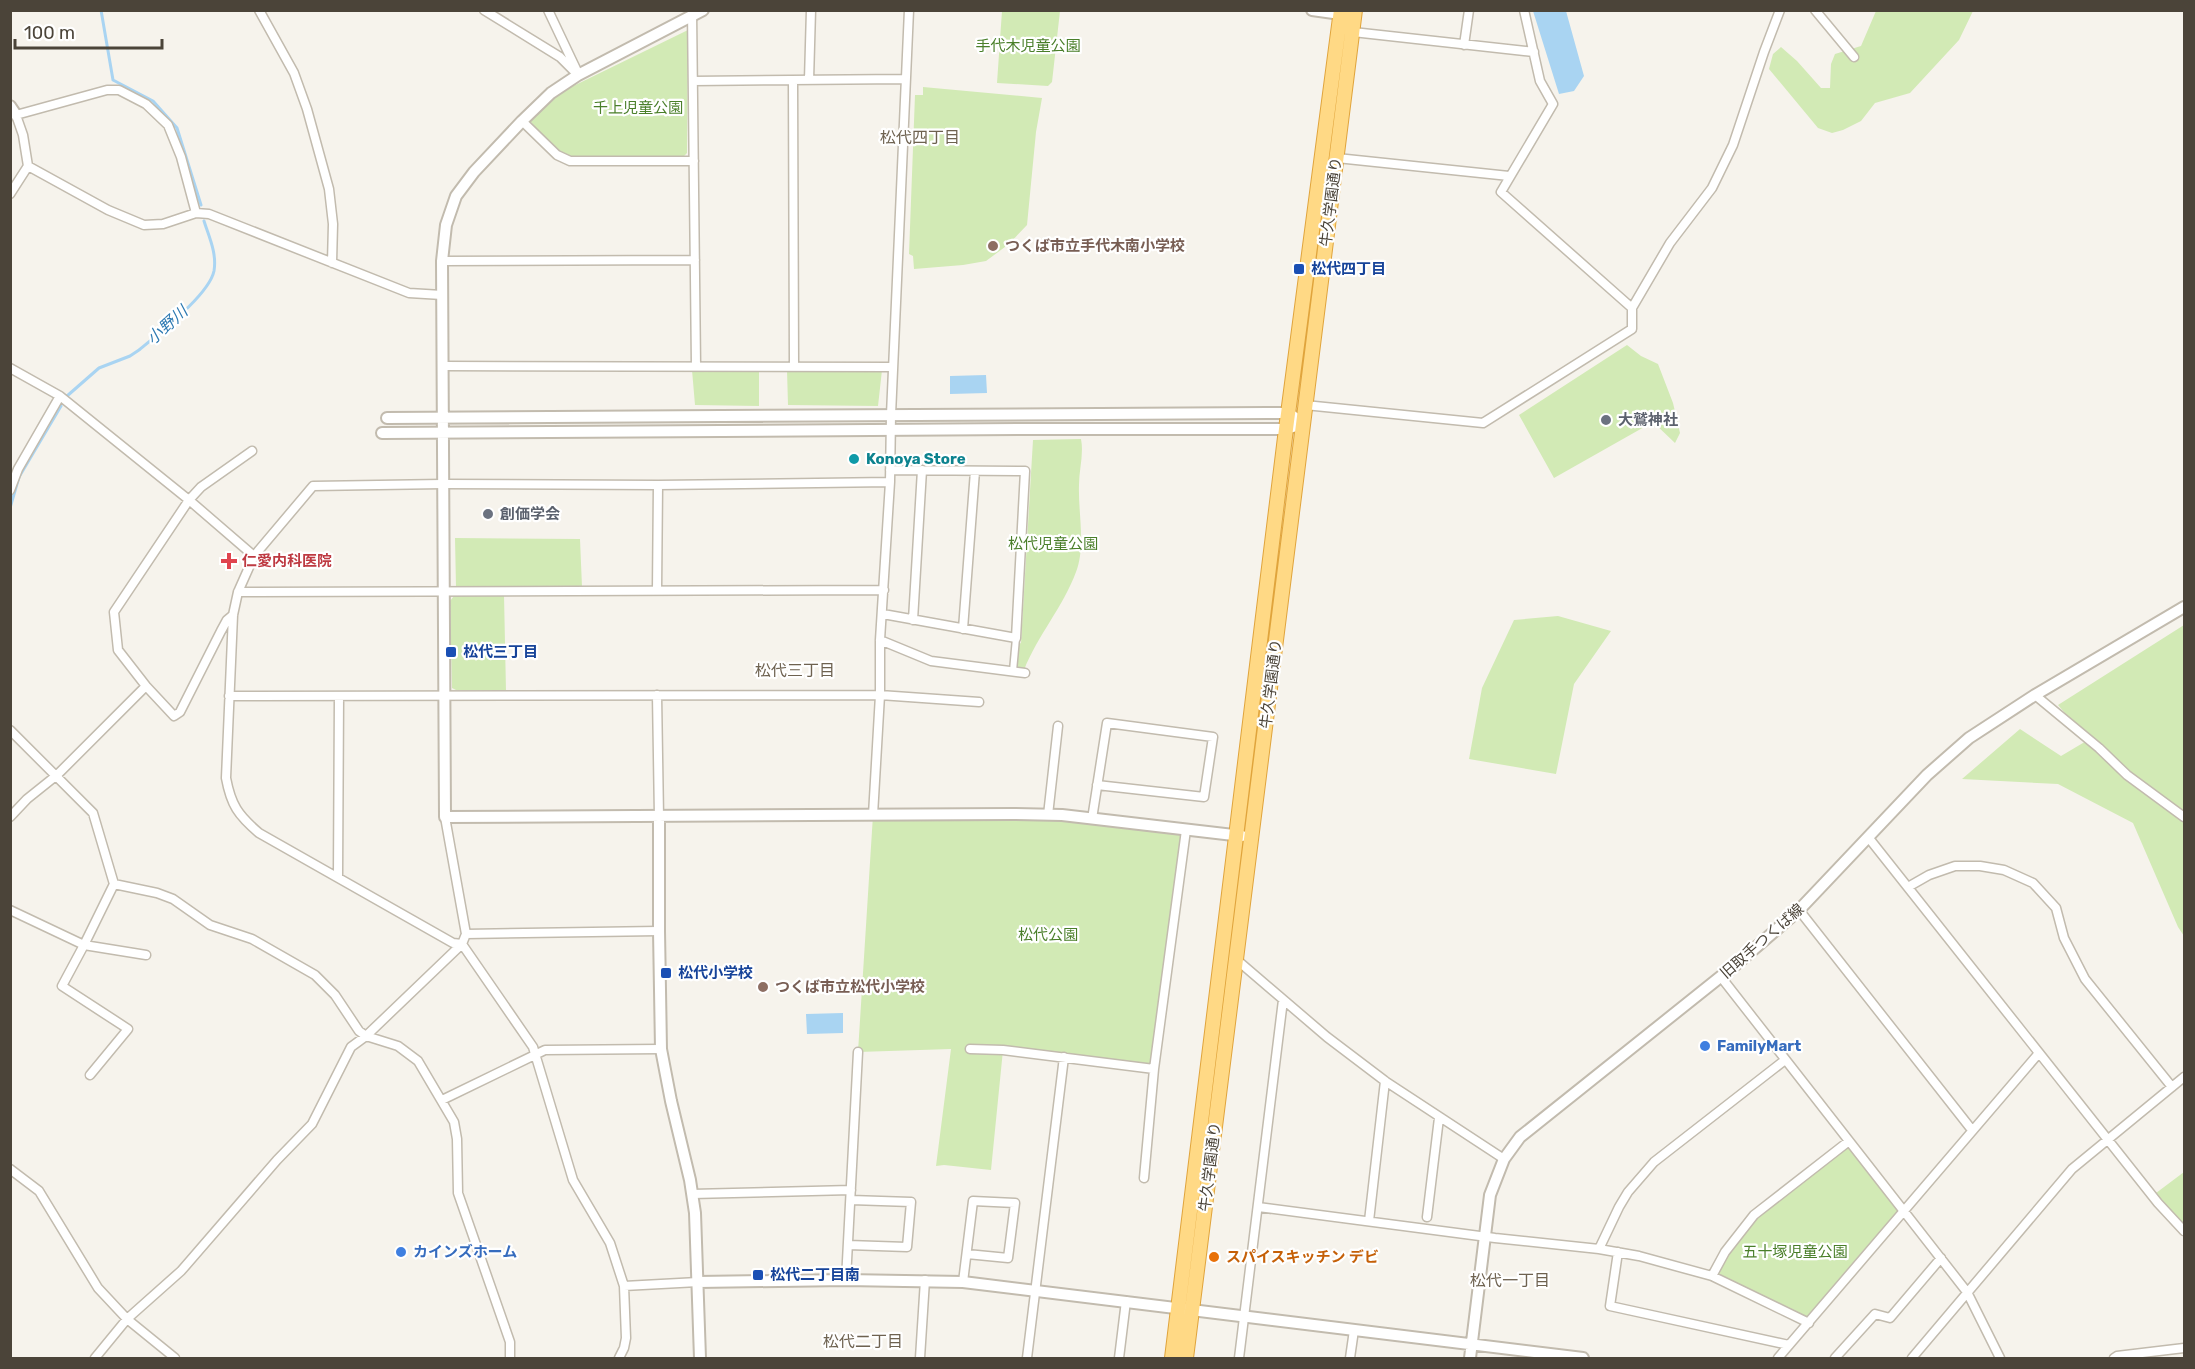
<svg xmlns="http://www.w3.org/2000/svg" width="2195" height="1369" viewBox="0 0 2195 1369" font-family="Rubik,'Noto Sans JP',sans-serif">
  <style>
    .green { fill: #d2eab5 }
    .water { fill: #a9d4f2 }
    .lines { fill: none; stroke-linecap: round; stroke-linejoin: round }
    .stream { stroke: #a9d4f2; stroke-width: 3 }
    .pedestrian-casing { stroke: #c2bbae; stroke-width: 9 }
    .minor-casing { stroke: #c2bbae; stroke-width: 11 }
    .tertiary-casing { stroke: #c2bbae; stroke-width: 14 }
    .trunk-casing { stroke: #e0a43c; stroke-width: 16 }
    .pedestrian { stroke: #fff; stroke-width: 6 }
    .minor { stroke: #fff; stroke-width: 8 }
    .tertiary { stroke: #fff; stroke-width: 10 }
    .trunk { stroke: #ffd985; stroke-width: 14 }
    .education-dot { fill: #8d6e63; stroke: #fff; stroke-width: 2 }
    .transit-dot { fill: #1a4fb4; stroke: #fff; stroke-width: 2 }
    .worship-dot { fill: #6b7280; stroke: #fff; stroke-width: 2 }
    .culture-dot { fill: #0f9aa8; stroke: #fff; stroke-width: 2 }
    .health-dot { fill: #e0444e; stroke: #fff; stroke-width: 2 }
    .shop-dot { fill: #3f7fe0; stroke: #fff; stroke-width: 2 }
    .food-dot { fill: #e8710a; stroke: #fff; stroke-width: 2 }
    .labels { text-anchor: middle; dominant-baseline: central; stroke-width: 4.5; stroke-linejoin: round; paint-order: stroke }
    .park-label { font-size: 15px; fill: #4a7f2a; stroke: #fff }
    .street-label { font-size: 15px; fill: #4b4439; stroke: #fff }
    .education-label { font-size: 15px; font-weight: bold; fill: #785e54; stroke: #fff; text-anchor: start }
    .transit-label { font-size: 15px; font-weight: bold; fill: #164399; stroke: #fff; text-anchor: start }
    .worship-label { font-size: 15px; font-weight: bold; fill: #5b616d; stroke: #fff; text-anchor: start }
    .culture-label { font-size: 15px; font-weight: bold; fill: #0d838f; stroke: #fff; text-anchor: start }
    .health-label { font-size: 15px; font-weight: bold; fill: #be3a42; stroke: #fff; text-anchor: start }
    .shop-label { font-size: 15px; font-weight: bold; fill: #366cbe; stroke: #fff; text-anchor: start }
    .food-label { font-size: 15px; font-weight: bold; fill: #c56008; stroke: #fff; text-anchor: start }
    .neighbourhood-label { font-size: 16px; fill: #6e6250; stroke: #fff }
    .water-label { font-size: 16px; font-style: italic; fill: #2e7ab2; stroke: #fff }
  </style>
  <rect width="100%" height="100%" fill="#f6f3ec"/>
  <path class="green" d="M1002 11H1060L1052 82 1048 86 997 83Z
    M1876 11H1973L1959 40 1910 93 1875 103 1861 121 1843 130 1832 133 1818 128 1769 69 1773 54 1781 47 1797 61 1821 88H1830L1831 64 1835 54 1861 46Z
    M688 30 687 153 684 156 569 157 555 150 530 121 561 92Z
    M923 87 1042 98 1036 132 1027 225 1009 244 986 261 963 265 914 269 913 256 909 254 915 95H923Z
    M1627 345 1641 356 1658 364 1673 403 1680 433 1675 443 1653 422 1554 478 1519 415Z
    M692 370H759V406L695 405Z
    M787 370H882L878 406 788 405Z
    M1081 439C1084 454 1079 470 1079 485 1078 513 1086 546 1076 572 1063 607 1038 635 1024 670L1017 669 1019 644 1021 643 1033 440Z
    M455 538 580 539 582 587H456Z
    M504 595 506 691 456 690 452 688 450 601 454 596Z
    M1558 616 1611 631 1574 684 1556 774 1469 759 1482 688 1514 620Z
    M2184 625V936L2178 927 2133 823 2058 784 1962 779 2020 729 2061 756 2088 740 2058 705Z
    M1012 814 1186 830 1154 1069 1003 1050 991 1170 944 1165 936 1166 951 1049 858 1052 873 815Z
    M1849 1141 1904 1211 1809 1323 1712 1276 1740 1230Z
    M2184 1172V1231L2152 1196Z"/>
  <path class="water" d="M1533 11H1566L1584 76 1574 91 1559 94Z
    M986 375 987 393 950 394V376Z
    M843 1013V1033L807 1034 806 1014Z"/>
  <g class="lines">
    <path class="stream" d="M101 10 113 80 153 101 177 128 201 205
      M67 396 99 368 130 356 139 350C159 333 209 295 214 271 217 253 209 237 204 221
      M10 508 19 477 61 406"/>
    <defs>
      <path id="pedestrian" d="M1013 671 1016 638"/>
      <path id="minor" d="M259 10 294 73 307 109 329 189 333 224 332 263
        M484 10 560 57 578 75
        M548 10 576 69
        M1524 10 1540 81 1553 104 1501 192 1632 308
        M1815 10 1854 57
        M692 11 696 366
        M1353 32 1534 52
        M1464 45 1469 10
        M793 80 794 366
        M809 80 811 10
        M693 81 905 79
        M522 121 557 155 570 161H694
        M1337 158 1509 176
        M28 166 108 210 144 225 163 224 196 213 209 214 409 293 442 295
        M10 194 28 166 23 135 16 115 107 90H119L146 104 168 125 181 157 196 213
        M442 261 695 260
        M443 366 893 367
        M10 368 60 396 189 500 254 556
        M1305 405 1483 423 1632 329V308L1670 243 1712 188 1733 145 1764 52 1780 10
        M10 490 18 469 60 396
        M657 590 658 485
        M238 592 884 590
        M883 614 1016 638 1025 471 890 470
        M233 615 227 620 221 631 180 712 174 716 146 686 118 650 114 612 189 500 201 487 252 451
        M913 620 922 470
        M963 629 975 471
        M880 640 931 661 1025 673
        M657 695 659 817
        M2035 695 2099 748 2127 775 2184 817
        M229 696 880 695 979 702
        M10 730 93 813 114 884 84 945 10 910
        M873 815 880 695V640L890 482 891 415 909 10
        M1048 815 1058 726
        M10 817 27 799 57 775 146 686
        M1092 819 1107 723 1213 737 1204 797 1097 785
        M1868 837 2158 1203 2184 1231
        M338 876 339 696
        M114 884 157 893 173 899 210 925 252 939 315 975 335 995 359 1031 366 1036 398 1046 418 1061 454 1122 457 1139 458 1193 510 1342V1358
        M1908 887 1929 875 1955 866H1980L2004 870 2033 883 2056 908 2064 938 2085 979 2172 1087
        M1799 910 1972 1130
        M466 934 659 931
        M462 944 453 943 259 833C238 815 231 805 226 778L233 615 238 592 254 556 313 486 443 484 658 485 890 482
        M462 944 533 1047 573 1180 610 1243 624 1286 626 1338 624 1348 619 1358
        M1237 960 1327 1037 1385 1081 1504 1159
        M1721 977 1967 1292 2000 1358
        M970 1049 1003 1050 1154 1069 1186 830
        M90 1075 128 1029 62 986 84 945 146 955
        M442 1100 545 1050 661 1049
        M10 1169 39 1191 98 1288 127 1319 175 1358
        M1144 1178 1154 1069
        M692 1194 851 1190
        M1258 1207 1495 1238 1599 1249 1639 1256 1712 1276 1809 1323
        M1427 1217 1439 1118
        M1369 1221 1385 1081
        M848 1245 907 1247 911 1202 851 1200
        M1599 1249 1619 1207 1628 1192 1654 1162 1785 1060
        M1618 1252 1610 1306 1789 1345
        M1712 1276 1725 1252 1754 1215 1849 1141
        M846 1280 858 1052
        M963 1282 973 1201 1015 1203 1008 1258 967 1254
        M624 1286 698 1282
        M95 1358 127 1319 181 1271 277 1160 312 1124 351 1047 366 1036 462 944 466 934 445 817
        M920 1358 925 1280
        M1027 1358 1064 1057
        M1119 1358 1126 1301
        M1239 1358 1283 1000
        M1350 1358 1354 1330
        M1778 1358 2039 1053
        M1835 1358 1875 1314 1890 1318 1941 1258
        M1912 1358 2072 1169 2184 1077
        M2114 1358 2117 1356 2184 1348"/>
      <path id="tertiary" d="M703 10 578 75 551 93 522 121 474 172 456 196 446 225 442 261 445 817 1012 814 1062 815 1242 836
        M1312 10 1348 15
        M10 106 16 115
        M387 418 1267 413H1289L1303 424
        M382 433 1032 429H1286L1303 424
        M659 817V931L661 1049 671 1101 690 1180 695 1213 700 1358
        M698 1282 846 1280 963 1282 1583 1358
        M1470 1358 1490 1195 1504 1159 1520 1137 1739 962 1799 910 1927 775 1969 738 2035 695 2184 607"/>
      <path id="trunk" d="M1172 1358 1286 429 1341 10
        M1186 1358 1355 10"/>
    </defs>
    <use href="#pedestrian" class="pedestrian-casing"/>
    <use href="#minor" class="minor-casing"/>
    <use href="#tertiary" class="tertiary-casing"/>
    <use href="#trunk" class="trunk-casing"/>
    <use href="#pedestrian" class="pedestrian"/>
    <use href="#minor" class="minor"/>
    <use href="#tertiary" class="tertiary"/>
    <use href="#trunk" class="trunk"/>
  </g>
  <g class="education-dot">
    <circle cx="993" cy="246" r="6"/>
    <circle cx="763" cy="987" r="6"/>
  </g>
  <g class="transit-dot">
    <rect x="1293" y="263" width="12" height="12" rx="3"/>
    <rect x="445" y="646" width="12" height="12" rx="3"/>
    <rect x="660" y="967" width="12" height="12" rx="3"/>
    <rect x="752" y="1269" width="12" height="12" rx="3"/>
  </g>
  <g class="worship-dot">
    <circle cx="1606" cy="420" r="6"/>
    <circle cx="488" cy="514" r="6"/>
  </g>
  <circle class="culture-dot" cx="854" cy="459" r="6"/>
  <path class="health-dot" d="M226 552h6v6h6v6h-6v6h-6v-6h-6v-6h6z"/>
  <g class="shop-dot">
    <circle cx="1705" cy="1046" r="6"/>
    <circle cx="401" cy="1252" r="6"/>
  </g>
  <circle class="food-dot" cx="1214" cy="1257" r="6"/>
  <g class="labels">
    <g class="park-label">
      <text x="1028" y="46">手代木児童公園</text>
      <text x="638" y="108">千上児童公園</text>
      <text x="1053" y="544">松代児童公園</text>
      <text x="1048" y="935">松代公園</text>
      <text x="1795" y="1252">五十塚児童公園</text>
    </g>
    <g class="street-label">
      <text transform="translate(1331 202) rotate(-83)">牛久学園通り</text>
      <text transform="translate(1271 684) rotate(-83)">牛久学園通り</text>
      <text transform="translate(1762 941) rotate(-41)">旧取手つくば線</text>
      <text transform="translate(1210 1167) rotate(-83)">牛久学園通り</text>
    </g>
    <g class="education-label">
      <text x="1005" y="246">つくば市立手代木南小学校</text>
      <text x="775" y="987">つくば市立松代小学校</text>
    </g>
    <g class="transit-label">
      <text x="1311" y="269">松代四丁目</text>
      <text x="463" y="652">松代三丁目</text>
      <text x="678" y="973">松代小学校</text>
      <text x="770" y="1275">松代二丁目南</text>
    </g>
    <g class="worship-label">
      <text x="1618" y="420">大鷲神社</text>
      <text x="500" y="514">創価学会</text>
    </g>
    <g class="culture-label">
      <text x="866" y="459">Konoya Store</text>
    </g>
    <g class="health-label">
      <text x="242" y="561">仁愛内科医院</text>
    </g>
    <g class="shop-label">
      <text x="1717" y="1046">FamilyMart</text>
      <text x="413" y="1252">カインズホーム</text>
    </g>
    <g class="food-label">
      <text x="1226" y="1257">スパイスキッチン デビ</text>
    </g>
    <g class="neighbourhood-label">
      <text x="920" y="137">松代四丁目</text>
      <text x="795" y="670">松代三丁目</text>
      <text x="1510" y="1280">松代一丁目</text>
      <text x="863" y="1341">松代二丁目</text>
    </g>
    <g class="water-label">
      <text transform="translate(167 325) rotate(-42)">小野川</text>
    </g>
  </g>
  <rect width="2195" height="1369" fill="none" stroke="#4b4439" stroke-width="24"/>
  <path d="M15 39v9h147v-9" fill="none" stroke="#4b4439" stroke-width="3"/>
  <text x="24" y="39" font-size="18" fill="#4b4439" stroke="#ffffff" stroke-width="4.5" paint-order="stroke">100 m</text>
</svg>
